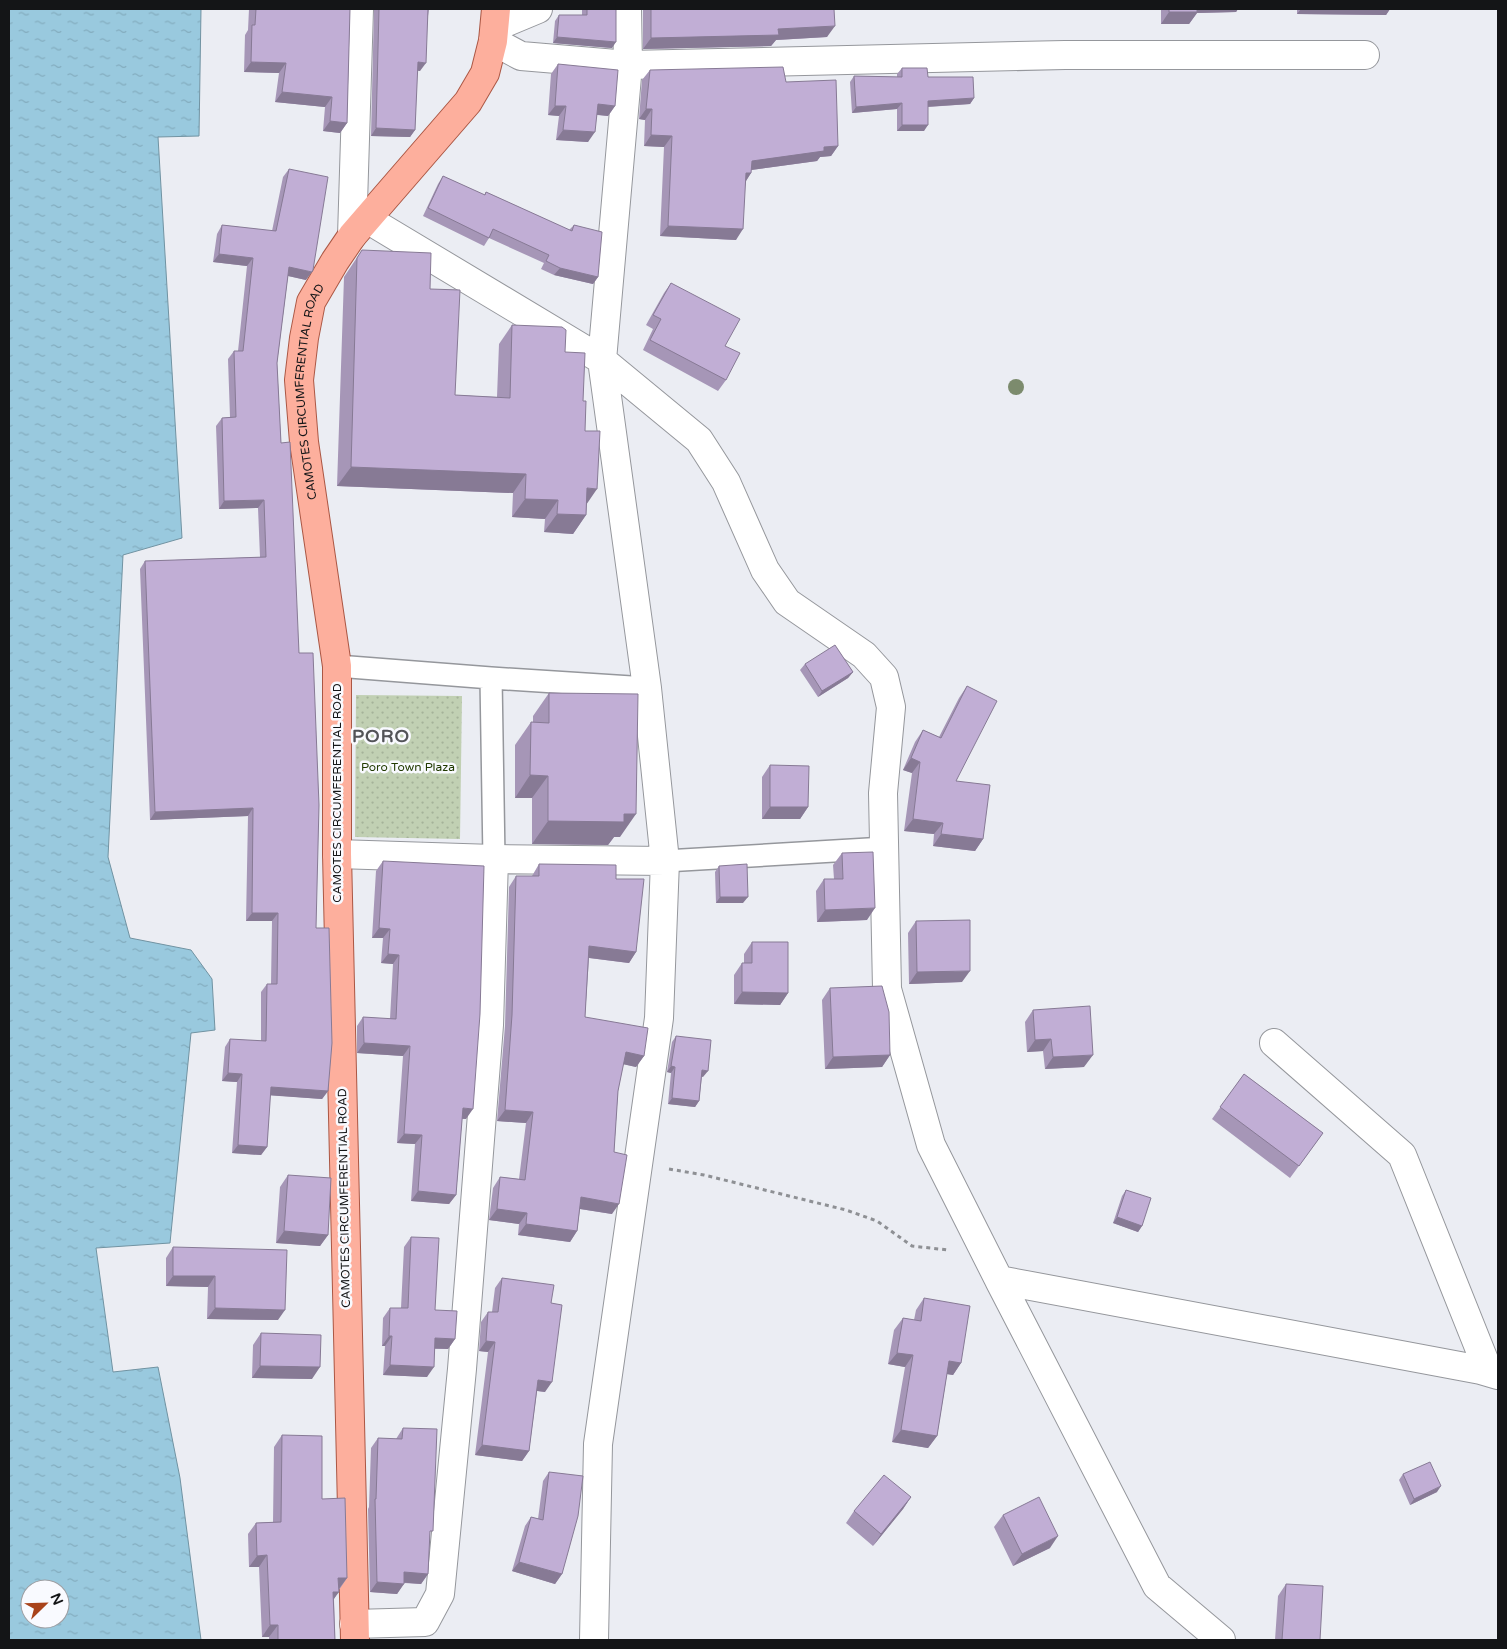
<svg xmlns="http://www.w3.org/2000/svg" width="1507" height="1649" viewBox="0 0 1507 1649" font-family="'Varela Round',sans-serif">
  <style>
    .green { fill: url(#green-dots) }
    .water { fill: url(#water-ripples); stroke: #7193a2; fill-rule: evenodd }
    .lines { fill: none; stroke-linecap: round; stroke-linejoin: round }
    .lane-casing { stroke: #95979c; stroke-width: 24 }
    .street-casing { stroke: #95979c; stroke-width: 30 }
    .primary-casing { stroke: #ab5744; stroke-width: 30 }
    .path { stroke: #8e9094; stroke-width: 3; stroke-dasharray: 4 4; stroke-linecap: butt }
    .lane { stroke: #fff; stroke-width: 21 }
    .street { stroke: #fff; stroke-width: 28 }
    .primary { stroke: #fdaf9d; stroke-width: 28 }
    .tree { fill: #7c8b6d }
    .wall { fill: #a696b7 }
    .shaded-wall { fill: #877a95 }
    .building { fill: #c1aed5; stroke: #877a95 }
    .labels { text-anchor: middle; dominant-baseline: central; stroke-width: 5; stroke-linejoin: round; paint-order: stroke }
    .street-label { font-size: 12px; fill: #141517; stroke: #f9faff }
    .park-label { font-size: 12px; fill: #213a00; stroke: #f9faff }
    .district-label { font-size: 18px; font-weight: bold; letter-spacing: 1px; fill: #525358; stroke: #f9faff }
  </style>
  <defs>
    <pattern id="green-dots" width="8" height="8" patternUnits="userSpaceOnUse" patternTransform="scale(1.25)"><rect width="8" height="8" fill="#c1d0b3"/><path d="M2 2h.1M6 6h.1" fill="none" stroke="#a5b299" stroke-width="1.8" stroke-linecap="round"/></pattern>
    <pattern id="water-ripples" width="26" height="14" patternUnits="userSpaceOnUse" patternTransform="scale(1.25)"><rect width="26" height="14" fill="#99c9de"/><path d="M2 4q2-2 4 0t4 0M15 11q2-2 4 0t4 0" fill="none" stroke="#83acbe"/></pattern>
  </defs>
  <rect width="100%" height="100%" fill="#ebedf3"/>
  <path class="green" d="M356 695 462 696 460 839 355 837Z"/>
  <path class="water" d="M9 9H201L199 136 158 137 182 538 123 555 108 857 130 938 191 950 212 979 215 1030 191 1033 170 1243 96 1248 113 1372 158 1367 180 1478 201 1640H9ZM30 1589H60V1619H30Z"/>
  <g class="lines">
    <defs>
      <path id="lane" d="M337 666 491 678 647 688
        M491 678 494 859
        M665 861 885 848"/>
      <path id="street" d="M627 9 628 65 1065 55H1365
        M495 27 538 9
        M493 41 521 56 628 65 602 360 647 688 665 861 659 1018 598 1444 594 1640
        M367 219 602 360 699 440 726 482 765 570 787 602 864 655 884 677 891 707 883 793 887 989 931 1145 999 1280
        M352 236 359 9
        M337 854 494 859 665 861
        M1274 1043 1402 1155 1484 1360 1481 1370
        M354 1624 425 1622 440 1594 462 1369 489 1025 494 859
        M1221 1640 1157 1586 999 1280 1481 1370 1498 1375"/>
      <g id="primary">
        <path id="s1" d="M355 1640 337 854V666L304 442 299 380 304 338 311 302 335 261 352 236 468 102 485 73 493 41 496 9"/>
      </g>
    </defs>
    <use href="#lane" class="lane-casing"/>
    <use href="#street" class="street-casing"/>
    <use href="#primary" class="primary-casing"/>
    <path class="path" d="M669 1169 704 1175 846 1210 877 1221 912 1246 948 1250"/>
    <use href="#lane" class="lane"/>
    <use href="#street" class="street"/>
    <use href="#primary" class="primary"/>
  </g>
  <circle class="tree" cx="1016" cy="387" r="8"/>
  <path class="wall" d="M249 9H350L347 123 340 133 323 131 325 107 275 102 279 73 244 72 245 35 248 30Z
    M374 9H429L420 71 417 70 415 130 410 137 371 136Z
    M582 9H616L612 48 553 43 555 21 559 15H582Z
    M643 9H834L827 37 776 40 771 46 643 49Z
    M1161 9H1238L1236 12 1197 13 1189 24H1161Z
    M1297 9H1425H1390L1386 15 1297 14Z
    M558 64 615 106 608 116 597 115 588 142 556 140 559 116 548 115 551 74Z
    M902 68 928 77 974 98 970 104 928 107 924 131H897V109L852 113 850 82 854 76 897 77V74Z
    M650 70 786 82 838 146 831 156 820 157 817 161 751 170V173L746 181 736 240 660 236 664 147 644 146 645 120 639 119 642 80Z
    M289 169 306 280 288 276 277 363 281 443 299 653 316 928 328 1091 322 1099 270 1095 267 1147 261 1155 232 1153 237 1082 222 1081 225 1047 230 1039 261 1041V992L267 984H271L272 921H246L248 816 150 820 140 569 145 561 260 557 258 508 219 509 216 426 222 418 230 417 228 359 234 351H238L247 266 213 262 217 234 222 225 272 231 283 177Z
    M443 176 484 195 486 192 569 230 574 225 598 277 593 284 554 275 541 269 544 263 489 238 484 246 423 216 438 184Z
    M362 250 430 289 455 395 497 397 499 344 512 325 565 352 583 401 585 431 587 504 586 515 573 534 544 532 545 519 512 517 513 493 337 486 344 277Z
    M671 283 725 346 726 380 718 391 643 350 653 329 646 325 664 293Z
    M805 664 853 672 848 678 818 697 800 670Z
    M967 686 956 781 983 839 975 851 933 846 934 834 904 831 912 773 903 770 915 742 923 730 939 737 959 698Z
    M549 693 620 837H614L608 845 532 844V798H515V745L531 722H533V716Z
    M770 765 808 807 800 819H762V777Z
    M842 853 867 920 817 922 816 891 824 879H834L833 865Z
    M383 861 466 1119H462L456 1195 449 1204 411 1201 415 1144 397 1143 403 1056 357 1053V1026L363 1017 390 1019 393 964 381 963 383 938H372L376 871Z
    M539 864 616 879 636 952 629 963 589 958 585 1017 644 1056 636 1067 623 1064 618 1091 614 1152 612 1214 580 1209 577 1231 570 1242 518 1235 519 1224 489 1220 493 1188 500 1177 519 1179 526 1123 497 1121 505 1026 509 887 516 876H532Z
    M719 866 743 903H716L715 872Z
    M916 921 962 982 909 984 908 933Z
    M752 942 788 993 780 1005 734 1004V975L742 963H744V954Z
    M830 988 890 1055 882 1067 825 1069 822 1000Z
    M1033 1010 1084 1067 1045 1069 1043 1051 1027 1052 1025 1022Z
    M676 1036 703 1077 702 1076 699 1101 695 1107 668 1104 671 1073 667 1072 672 1042Z
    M1244 1074 1323 1133 1290 1178 1212 1119Z
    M288 1175 328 1235 320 1246 276 1243 280 1187Z
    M1126 1190 1142 1226 1138 1232 1113 1223 1122 1196Z
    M411 1237 435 1310 455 1339 448 1349H435L427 1377 383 1375 385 1346H382L383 1318 390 1308H401L404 1247Z
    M173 1247 278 1320 207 1319 208 1287 166 1286V1258Z
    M502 1278 551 1303 545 1392 537 1391 529 1451 522 1461 475 1455 488 1352 479 1351 481 1322 488 1312H492L495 1288Z
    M924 1298 961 1363 953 1375 947 1374 937 1436 928 1448 892 1442 905 1367 888 1364 894 1330 903 1318 914 1320 916 1310Z
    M261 1333 312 1379 252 1378 253 1345Z
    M403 1428 430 1535 428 1574 421 1584 404 1583 397 1594 370 1592 368 1509 369 1507 371 1448 378 1438 396 1439Z
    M282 1435 322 1499 347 1578 339 1590 334 1599 335 1640H269V1637H262L259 1567H249L248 1534 256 1523 273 1522 274 1447Z
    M549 1472 562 1574 555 1584 512 1571 525 1526 531 1517 538 1519 543 1481Z
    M1403 1474 1437 1492 1410 1505 1399 1480Z
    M911 1497 903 1509 873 1546 846 1523 854 1511Z
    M1003 1515 1050 1548 1013 1566 994 1527Z
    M1286 1584 1320 1640H1275L1278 1596Z"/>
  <path class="shaded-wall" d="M1192 9H1238L1236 12 1197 13 1189 24H1161L1169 12Z
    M1301 9H1425H1390L1386 15 1297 14Z
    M835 26 827 37 776 40 771 46 643 49 651 38 778 29Z
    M557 37 616 42 612 48 553 43Z
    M251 62 286 63 279 73 244 72Z
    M418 62 426 63 420 71 412 70Z
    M282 92 332 97 325 107 275 102Z
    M974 98 970 104 924 107 928 101Z
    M902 103 897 109 852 113 856 107Z
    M598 104 615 106 608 116 591 114Z
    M555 106H566L559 116 548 115Z
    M646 109H652L645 120 639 119Z
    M330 121 347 123 340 133 323 131Z
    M902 125H928L924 131H897Z
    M376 128 415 130 410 137 371 136Z
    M563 130 595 132 588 142 556 140Z
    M651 135 672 136 664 147 644 146Z
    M838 146 831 156 820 157 817 161 744 171 752 161 824 147Z
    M746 173H751L744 184Z
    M668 226 743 229 736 240 660 236Z
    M219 254 253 258 247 266 213 262Z
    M289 267 312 272 306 280 284 275Z
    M560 268 598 277 593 284 554 275Z
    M351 467 526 474 513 493 337 486Z
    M587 488 597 489 584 508Z
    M525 499 558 500 545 519 512 517Z
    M264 500 258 508 219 509 224 501Z
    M557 514 586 515 573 534 544 532Z
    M853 672 848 678 818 697 822 691Z
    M911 758 920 762 912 773 903 770Z
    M530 775 548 776 532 798H515Z
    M770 807H808L800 819H762Z
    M253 808 248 816 150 820 155 812Z
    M624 814H636L620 837H614L608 845 532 844 548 821Z
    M913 819 943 823 934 834 904 831Z
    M941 834 983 839 975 851 933 846Z
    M720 897H748L743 903H716Z
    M875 908 867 920 817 922 825 910Z
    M252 913H278L272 921H246Z
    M379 928 390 929 383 938H372Z
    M589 946 636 952 629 963 582 957Z
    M388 954 399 955 393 964 381 963Z
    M970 971 962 982 909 984 917 972Z
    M742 992 788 993 780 1005 734 1004Z
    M1051 1039 1043 1051 1027 1052 1035 1040Z
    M364 1043 410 1046 403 1056 357 1053Z
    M626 1052 644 1056 636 1067 618 1063Z
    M890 1055 882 1067 825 1069 833 1057Z
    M1093 1055 1084 1067 1045 1069 1053 1057Z
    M671 1066 675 1067 671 1073 667 1072Z
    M702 1070 708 1071 703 1077 698 1076Z
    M228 1073 242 1074 237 1082 222 1081Z
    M271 1087 328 1091 322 1099 265 1095Z
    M672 1098 699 1101 695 1107 668 1104Z
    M463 1108 473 1109 466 1119 456 1118Z
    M505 1110 533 1112 526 1123 497 1121Z
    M404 1134 422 1135 415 1144 397 1143Z
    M238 1145 267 1147 261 1155 232 1153Z
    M418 1191 456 1195 449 1204 411 1201Z
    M581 1197 619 1204 612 1214 574 1208Z
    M497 1209 527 1213 519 1224 489 1220Z
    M1117 1217 1142 1226 1138 1232 1113 1223Z
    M526 1224 577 1231 570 1242 518 1235Z
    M284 1231 328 1235 320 1246 276 1243Z
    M173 1276H215L208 1287 166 1286Z
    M215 1308 285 1310 278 1320 207 1319Z
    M389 1336H392L385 1346H382Z
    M435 1338 455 1339 448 1349 428 1348Z
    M486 1341 495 1342 488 1352 479 1351Z
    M897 1353 913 1355 905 1367 888 1364Z
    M949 1361 961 1363 953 1375 940 1373Z
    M390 1365 434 1367 427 1377 383 1375Z
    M260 1366 320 1367 312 1379 252 1378Z
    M538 1380 552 1382 545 1392 531 1390Z
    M901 1430 937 1436 928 1448 892 1442Z
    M482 1445 529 1451 522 1461 475 1455Z
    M1441 1486 1437 1492 1410 1505 1414 1499Z
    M911 1497 903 1509 873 1546 881 1534Z
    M1058 1536 1050 1548 1013 1566 1022 1554Z
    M267 1555 259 1567H249L257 1556Z
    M519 1562 562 1574 555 1584 512 1571Z
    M404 1572 428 1574 421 1584 397 1582Z
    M338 1578H347L338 1590Z
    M377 1582 404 1584 397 1594 370 1592Z
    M333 1592H339L330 1604Z
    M270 1625H278L269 1637H262Z"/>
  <path class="building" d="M256 9H350L347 123 330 121 332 97 282 92 286 63 251 62 252 25H255Z
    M379 9H428L426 63 418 62 415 130 376 128Z
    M587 9H616V42L557 37 559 15H587Z
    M651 9H834L835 26 778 29 779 35 651 38Z
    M1169 9H1197V12H1169Z
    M558 64 618 70 615 106 598 104 595 132 563 130 566 106H555Z
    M783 67 786 82 836 80 838 146 824 147V151L752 161 751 173H746L743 229 668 226 672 136 651 135 652 109H646L650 70Z
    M902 68H927L928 77H973L974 98 928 101V125H902V103L856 107 854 76 902 77Z
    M289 169 328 177 313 270 312 272 289 267 277 363 281 443 290 442 299 653H313L319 805 316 928H329L332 1043 328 1091 271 1087 267 1147 238 1145 242 1074 228 1073 230 1039 266 1041 267 984H277L278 913H252L253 808 155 812 145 561 266 557 264 500 224 501 222 418 236 417 234 351H243L253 258 219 254 222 225 276 231Z
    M443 176 485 195 486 192 572 231 574 225 602 232 598 277 560 268 546 261 549 255 493 229 489 238 428 208Z
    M362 250 431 253 430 289 460 290 455 395 510 398 512 325 562 327 566 330 565 352 585 353 583 401H586L585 431H600L597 489 587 488 586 515 557 514 558 500 525 499 526 474 351 467 357 258Z
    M671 283 740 319 725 346 740 353 726 380 650 340 661 319 653 315Z
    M835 645 853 672 822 691 805 664Z
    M967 686 997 701 956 781 990 785 983 839 941 834 943 823 913 819 920 762 911 758 923 730 941 738Z
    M549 693 638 694 636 814H624V822L548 821V776L530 775 531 722 549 723Z
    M770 765 809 766 808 807H770Z
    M873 852 875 908 825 910 824 879H843L842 853Z
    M383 861 484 866 480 1014 473 1109 463 1108 456 1195 418 1191 422 1135 404 1134 410 1046 364 1043 363 1017 396 1019 399 955 388 954 390 929 379 928Z
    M539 864 616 865V879H644L636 952 589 946 585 1017 648 1028 644 1056 626 1052 618 1091 614 1152 627 1155 619 1204 581 1197 577 1231 526 1224 527 1213 497 1209 500 1177 525 1180 533 1112 505 1110 512 1015 516 876H539Z
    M747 864 748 897H720L719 866Z
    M970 920V971L917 972 916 921Z
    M752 942H788V993L742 992V963H752Z
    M882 986 889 1012 890 1055 833 1057 830 988Z
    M1090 1006 1093 1055 1053 1057 1051 1039 1035 1040 1033 1010Z
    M676 1036 711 1040 708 1071 702 1070 699 1101 672 1098 675 1067 671 1066Z
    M1244 1074 1323 1133 1299 1166 1220 1107Z
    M288 1175 331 1178 328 1235 284 1231Z
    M1126 1190 1151 1198 1142 1226 1117 1217Z
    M411 1237 439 1238 435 1310 457 1311 455 1339 435 1338 434 1367 390 1365 392 1336H389L390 1308H408Z
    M173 1247 287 1250 285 1310 215 1308V1276H173Z
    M502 1278 554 1285 551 1303 562 1305 552 1382 538 1380 529 1451 482 1445 495 1342 486 1341 488 1312H498Z
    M924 1298 970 1306 961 1363 949 1361 937 1436 901 1430 913 1355 897 1353 903 1318 921 1321Z
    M261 1333 321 1335 320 1367 260 1366Z
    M403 1428 437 1429 433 1531H430L428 1574 404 1572V1584L377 1582 375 1499H376L378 1438 402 1439Z
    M282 1435 322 1436V1499L345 1498 347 1578H338L339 1592H333L335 1640H278V1625H270L267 1555 257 1556 256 1523 281 1522Z
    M1430 1462 1441 1486 1414 1499 1403 1474Z
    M549 1472 583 1476 578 1516 562 1574 519 1562 531 1517 543 1520Z
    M884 1475 911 1497 881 1534 854 1511Z
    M1039 1497 1058 1536 1022 1554 1003 1515Z
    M1286 1584 1323 1586 1320 1640H1282Z"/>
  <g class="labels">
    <g class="street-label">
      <text stroke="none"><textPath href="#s1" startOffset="1252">CAMOTES CIRCUMFERENTIAL ROAD</textPath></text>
      <text transform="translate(337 793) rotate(-90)">CAMOTES CIRCUMFERENTIAL ROAD</text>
      <text transform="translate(344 1198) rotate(-91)">CAMOTES CIRCUMFERENTIAL ROAD</text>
    </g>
    <g class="park-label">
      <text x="408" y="767">Poro Town Plaza</text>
    </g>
    <g class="district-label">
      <text x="381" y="736">PORO</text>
    </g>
  </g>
  <rect width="1507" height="1649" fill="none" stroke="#141517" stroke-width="20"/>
  <g transform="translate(45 1604) rotate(67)"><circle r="24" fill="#f9faff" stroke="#9d9ea2"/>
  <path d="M0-4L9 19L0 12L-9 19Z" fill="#a9431b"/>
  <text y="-8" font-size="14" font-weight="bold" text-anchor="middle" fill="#141517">N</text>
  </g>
</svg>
